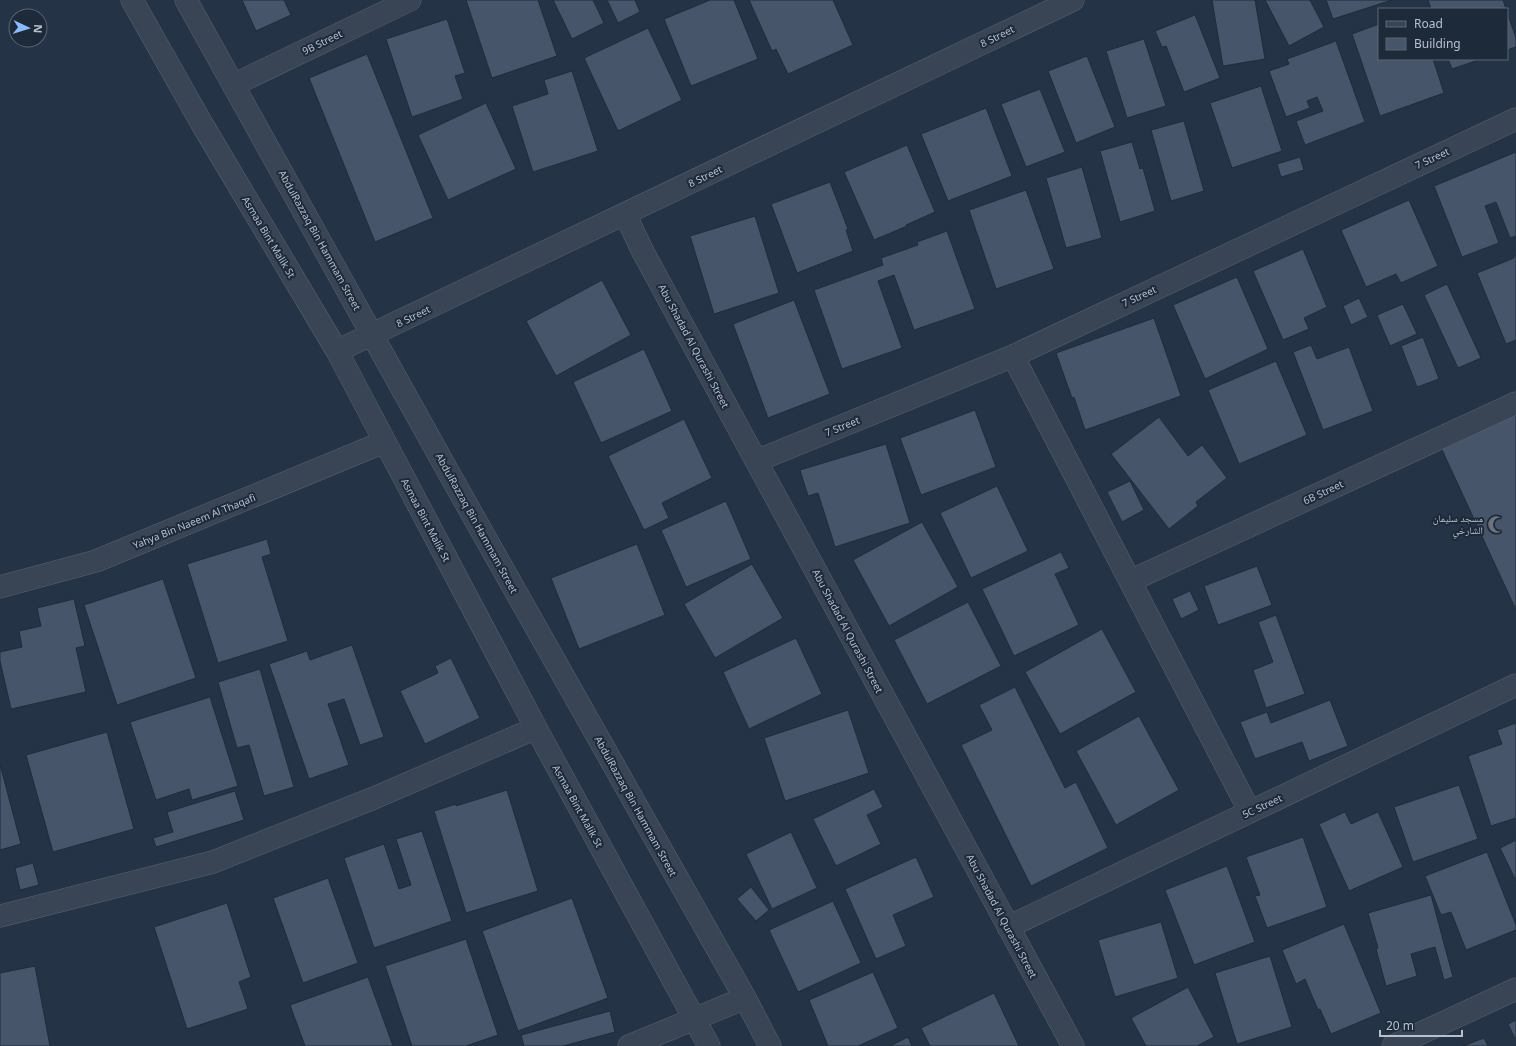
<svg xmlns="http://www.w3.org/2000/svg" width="1516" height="1046" viewBox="0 0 1516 1046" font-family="'Noto Sans','Noto Naskh Arabic',sans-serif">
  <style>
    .building { fill: #465569; stroke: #1f2c3b }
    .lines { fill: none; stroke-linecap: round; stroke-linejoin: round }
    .minor-casing { stroke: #576371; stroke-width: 23 }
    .minor { stroke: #394554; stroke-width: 22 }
    .labels { text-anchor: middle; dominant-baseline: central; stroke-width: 4; stroke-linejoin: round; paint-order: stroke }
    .street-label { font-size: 10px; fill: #b6c0ce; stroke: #1d2a39 }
    .poi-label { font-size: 10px; fill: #b6c0ce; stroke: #1d2a39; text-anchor: end }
  </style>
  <rect width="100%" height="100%" fill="#243345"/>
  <path class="building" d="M242 0H284L291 15 256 31Z
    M466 0H538L557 56 492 78Z
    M553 0H593L604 23 572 39Z
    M607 0H635L640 12 618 23Z
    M710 0H734L758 59 691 86 664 19Z
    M749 0H833L853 45 788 74 776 49 772 51Z
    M1212 0H1255L1265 59 1223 66Z
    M1265 0H1310L1324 27 1289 46Z
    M1326 0H1392L1333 19Z
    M1428 0H1503L1506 9H1431Z
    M1507 12 1516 38V47L1507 50Z
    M1195 15 1220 78 1184 92 1166 46 1162 47 1155 31Z
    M447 19 465 73 455 76 463 99 412 117 386 39Z
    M1379 24V59H1433L1444 93 1380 116 1352 34Z
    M648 28 682 100 618 131 584 58Z
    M1144 39 1166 106 1127 118 1106 51Z
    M1336 41 1365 122 1305 145 1296 121 1323 111 1317 97 1307 101 1310 108 1286 117 1269 71 1289 64 1287 59Z
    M367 54 433 218 375 242 309 78Z
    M1087 56 1115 127 1076 143 1048 71Z
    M1448 59H1481L1452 69Z
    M572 71 598 151 533 172 512 106 548 94 544 80Z
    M1261 86 1282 151 1232 168 1210 103Z
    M1040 89 1065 152 1026 167 1001 104Z
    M486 103 516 169 448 200 418 135Z
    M986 108 1012 176 948 201 921 134Z
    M1184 121 1204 191 1171 201 1151 130Z
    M1132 142 1140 169 1143 168 1155 211 1120 222 1100 151Z
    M907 145 935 212 906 225 907 226 874 240 844 172Z
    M1516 152V236L1510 238 1496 202 1485 206 1499 243 1462 257 1434 186Z
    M1300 157 1304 170 1281 177 1277 164Z
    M1082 167 1102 238 1066 248 1046 178Z
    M830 182 848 229 846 230 853 251 797 273 771 204Z
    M1026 190 1054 269 996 289 969 210Z
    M1409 200 1438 266 1401 283 1396 274 1366 287 1341 230Z
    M755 216 779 293 714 314 690 236Z
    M947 231 975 309 914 330 894 275 878 281 902 348 842 369 814 290 883 265 881 258 918 245 917 242Z
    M1303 249 1327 307 1304 318 1309 329 1283 340 1253 271Z
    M1516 255V340L1506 344 1477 273 1514 258V256Z
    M1237 277 1268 349 1205 379 1173 305Z
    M602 280 631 335 556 376 526 321Z
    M1447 284 1481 358 1458 368 1424 295Z
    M1359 298 1368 317 1351 325 1343 306Z
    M794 300 830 394 768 418 733 324Z
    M1403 304 1417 334 1390 346 1377 315Z
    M1154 318 1181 396 1085 430 1074 397 1072 398 1056 353Z
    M1423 337 1439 379 1417 387 1401 346Z
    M1311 345 1317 359 1349 347 1373 411 1323 430 1293 352Z
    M644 349 672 411 601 443 573 382Z
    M1276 361 1307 435 1239 464 1208 390Z
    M1516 403V610L1437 439Z
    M975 410 996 467 921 495 900 438Z
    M1159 417 1188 456 1202 445 1227 478 1196 502 1198 506 1169 529 1111 454Z
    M684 419 712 478 662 503 669 518 644 530 608 456Z
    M886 444 910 523 835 547 818 493 808 496 800 470Z
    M1130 481 1144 510 1122 522 1107 492Z
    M997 486 1028 551 971 578 940 513Z
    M726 501 751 559 686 587 661 530Z
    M922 522 958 587 889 626 853 560Z
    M267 539 271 554 262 557 288 641 218 663 187 564Z
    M637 544 665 615 579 649 551 578Z
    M1061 552 1069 568 1055 574 1079 625 1014 656 982 589Z
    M752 564 783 618 715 658 684 604Z
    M1257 566 1272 605 1218 625 1204 586Z
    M163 579 196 678 117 705 84 605Z
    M1190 591 1199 610 1181 619 1172 599Z
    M74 599 85 646 76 648 86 692 11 709 0 661V652L22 647 19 631 41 626 37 608Z
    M968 602 1001 666 927 704 894 640Z
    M1276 615 1305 694 1266 708 1253 670 1273 662 1258 622Z
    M1102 629 1136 692 1060 734 1025 672Z
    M796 638 822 694 749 729 723 672Z
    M352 645 384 737 360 745 344 699 328 704 349 765 309 779 269 664 307 651 310 660Z
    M451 658 480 718 425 744 400 691 438 673 435 666Z
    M260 669 294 787 264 796 249 745 237 748 218 682Z
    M1015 687 1065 788 1076 782 1108 848 1031 886 961 745 992 730 979 705Z
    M210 697 238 786 192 800 189 789 156 800 130 722Z
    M1330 700 1348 746 1309 761 1302 742 1255 759 1240 722 1267 712 1271 723Z
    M848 710 869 773 785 801 764 738Z
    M1139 716 1179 790 1116 825 1076 751Z
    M1516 723V818L1491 826 1468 756 1502 744 1497 730Z
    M107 732 134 829 53 852 26 755Z
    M0 764 21 844 0 850Z
    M1459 785 1478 839 1413 862 1394 807Z
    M874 789 883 807 867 815 881 844 836 866 813 819Z
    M507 790 538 891 466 913 434 811 456 804V806Z
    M235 791 244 820 156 847 153 838 173 832 167 812Z
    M1345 812 1351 824 1378 812 1403 867 1349 891 1319 824Z
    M422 831 452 921 374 948 344 858 384 844 399 889 411 885 396 839Z
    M791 832 817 888 772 909 746 854Z
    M1303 837 1327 907 1267 928 1255 896 1260 895 1246 857Z
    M1516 840V881L1500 848Z
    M1487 852 1516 925V930L1466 950 1451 912 1441 915 1425 876Z
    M916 857 934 897 893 915 906 946 876 959 845 889Z
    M33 863 39 885 20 890 15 868Z
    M1227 866 1255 942 1194 965 1165 890Z
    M328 878 358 963 303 983 273 898Z
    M751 887 769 910 756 921 737 899Z
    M1431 895 1453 977 1444 980 1435 947 1411 954 1417 976 1386 986 1376 949 1378 948 1368 913Z
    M572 898 608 998 518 1031 482 931Z
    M833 901 861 963 798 992 769 930Z
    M227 903 251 977 239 982 248 1009 187 1029 154 927Z
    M1161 922 1178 978 1115 997 1098 940Z
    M1344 924 1381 1013 1331 1034 1320 1009 1318 1010 1305 979 1296 984 1282 950Z
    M466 939 498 1035 466 1046H412L385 966Z
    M1270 956 1292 1027 1237 1044 1215 973Z
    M35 966 50 1046H0V973Z
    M873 972 898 1028 858 1046H828L809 1000Z
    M368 977 393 1046H305L290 1005Z
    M1188 987 1214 1037 1197 1046H1146L1131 1018Z
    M994 993 1019 1046H930L921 1028Z
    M610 1011 615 1032 563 1046H524L521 1035Z
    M1516 1020V1041L1508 1024Z
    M908 1037 912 1046H890Z
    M1484 1038 1488 1046H1463Z"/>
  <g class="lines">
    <defs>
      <path id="minor" d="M132 0 202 124 337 351 536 728 709 1046
        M186 0 450 475 745 998 770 1046
        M233 85 410 0
        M625 214 642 250 1073 1046
        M337 351 1073 0
        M1013 356 1250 812
        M756 461 1013 356 1516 119
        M1130 581 1516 403
        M0 587 96 561 384 442
        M0 916 213 862 374 798 536 728
        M1008 927 1516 685
        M629 1046 745 998
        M1393 1046 1516 989"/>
    </defs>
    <use href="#minor" class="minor-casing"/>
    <use href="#minor" class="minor"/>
  </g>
  <defs>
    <symbol id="mosque-bare" viewBox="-9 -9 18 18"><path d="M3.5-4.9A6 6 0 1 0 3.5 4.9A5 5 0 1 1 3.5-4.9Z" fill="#6b7280" stroke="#1d2a39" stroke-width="2.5" paint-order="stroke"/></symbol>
  </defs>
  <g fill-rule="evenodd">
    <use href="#mosque-bare" x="1484" y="512" width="25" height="25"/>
  </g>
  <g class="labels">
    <g class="street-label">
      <text transform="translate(997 36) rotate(-26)">8 Street</text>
      <text transform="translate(322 42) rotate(-26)">9B Street</text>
      <text transform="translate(1432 158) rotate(-25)">7 Street</text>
      <text transform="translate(705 176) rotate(-26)">8 Street</text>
      <text transform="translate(269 237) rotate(59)">Asmaa Bint Malik St</text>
      <text transform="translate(320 240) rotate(61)">AbdulRazzaq Bin Hammam Street</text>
      <text transform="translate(1139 296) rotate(-25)">7 Street</text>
      <text transform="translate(413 316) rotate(-26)">8 Street</text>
      <text transform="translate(694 346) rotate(62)">Abu Shadad Al Qurashi Street</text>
      <text transform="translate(842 426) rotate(-22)">7 Street</text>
      <text transform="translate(1323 492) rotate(-25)">6B Street</text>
      <text transform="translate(426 520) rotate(62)">Asmaa Bint Malik St</text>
      <text transform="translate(194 521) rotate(-22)">Yahya Bin Naeem Al Thaqafi</text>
      <text transform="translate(477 523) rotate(61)">AbdulRazzaq Bin Hammam Street</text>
      <text transform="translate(848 631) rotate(62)">Abu Shadad Al Qurashi Street</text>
      <text transform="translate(578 806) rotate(61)">Asmaa Bint Malik St</text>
      <text transform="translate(636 806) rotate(61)">AbdulRazzaq Bin Hammam Street</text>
      <text transform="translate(1262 806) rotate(-25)">5C Street</text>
      <text transform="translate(1002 916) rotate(62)">Abu Shadad Al Qurashi Street</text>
    </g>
    <g class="poi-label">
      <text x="1483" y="518">مسجد سليمان<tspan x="1483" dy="12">الشارخي</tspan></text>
    </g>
  </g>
  <rect x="1378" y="8" width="130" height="52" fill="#1d2a39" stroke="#5a6675"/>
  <rect x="1386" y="21" width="20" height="6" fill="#394554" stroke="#5a6675"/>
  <text x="1414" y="28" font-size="12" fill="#b6c0ce">Road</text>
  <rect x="1386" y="38" width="20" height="12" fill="#465569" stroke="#5a6675"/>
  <text x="1414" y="48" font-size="12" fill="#b6c0ce">Building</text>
  <g transform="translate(28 28) rotate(94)"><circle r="19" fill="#1d2a39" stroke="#5a6675"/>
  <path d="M0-3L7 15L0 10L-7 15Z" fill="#8abaff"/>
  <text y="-6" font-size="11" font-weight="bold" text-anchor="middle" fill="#b6c0ce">N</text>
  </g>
  <path d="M1380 1030v6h82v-6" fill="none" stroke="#b6c0ce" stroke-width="2"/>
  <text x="1386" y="1030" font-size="12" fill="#b6c0ce" stroke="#1d2a39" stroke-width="3" paint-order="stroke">20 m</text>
</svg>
